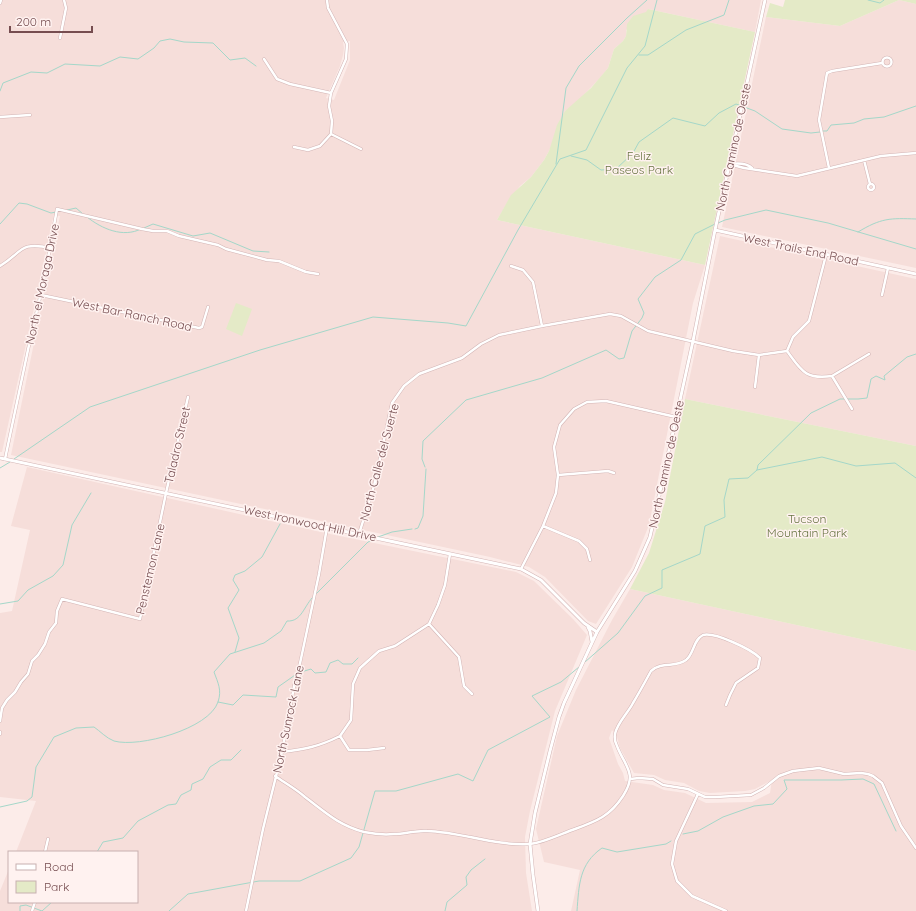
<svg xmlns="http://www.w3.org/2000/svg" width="916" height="911" viewBox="0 0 916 911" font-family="Quicksand,sans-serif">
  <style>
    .residential { fill: #f6deda; fill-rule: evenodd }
    .green { fill: #e4eac7 }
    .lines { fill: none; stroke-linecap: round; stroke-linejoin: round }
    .stream { stroke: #a4d7c9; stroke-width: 1 }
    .minor-casing { stroke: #d3b5b5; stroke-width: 3.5 }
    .tertiary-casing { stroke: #d3b5b5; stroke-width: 4 }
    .minor { stroke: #fff; stroke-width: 2.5 }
    .tertiary { stroke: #fff; stroke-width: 3 }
    .labels { text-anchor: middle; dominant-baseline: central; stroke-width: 3; stroke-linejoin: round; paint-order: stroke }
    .street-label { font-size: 12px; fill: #764d50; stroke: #fff2f0 }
    .park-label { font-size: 12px; fill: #687542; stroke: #fff2f0 }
  </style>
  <rect width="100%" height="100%" fill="#fcece9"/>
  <path class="residential" d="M0 0H761L755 32 648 9 647 12 626 30V36L623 41 614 49 608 68 600 78 573 106 565 111 549 151 544 160 531 177 520 186 507 203 497 220 705 265 693 303 649 525 632 567 596 624 588 621 545 577 529 567 490 557 11 455 60 216 54 215 50 230 49 241 2 452H0ZM350 41V60L334 100 326 98 340 66 343 55 344 48 343 42Z
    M899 0 916 4V268L722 227 766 17 840 26Z
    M720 236 916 279V446L685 399Z
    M27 467 330 534 516 572 534 581 573 619 587 635 555 711 530 811 525 837 526 873 532 911H0V891L9 869V902H137V852H16L36 801 0 797V613L12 611 30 530 11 526Z
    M630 589 916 651V911H571L580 870 544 862 536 829 557 736 576 690 612 620ZM612 730 617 737 620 748 634 773 654 775 665 780 684 783 699 791 710 793 745 791 755 789 772 780 770 793 752 802 706 803 685 793 664 790 653 785 625 781 623 773 618 764 609 738Z"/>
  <path class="green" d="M785 0H916V4L899 0 840 26 766 17 770 3 783 7Z
    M648 9 755 32 705 265 497 220 511 195 531 177 544 160 549 151 557 125 565 111 591 88 608 68 614 49 623 41 626 36 627 24 633 16 646 12Z
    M236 303 252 309 242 336 226 329Z
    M685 399 916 446V651L630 589 649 553 665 502Z"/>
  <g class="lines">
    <path class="stream" d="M868 0 880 3 884 0
      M639 55H648L686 30 724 15 729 0
      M0 91 3 83 31 72 47 73 65 64 100 66 120 57 138 59 154 48 160 41 170 39 184 42 213 43 230 60 245 58 256 66
      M823 131H827L831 125 854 123 864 119 884 117 916 106
      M571 156 587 160 601 170 616 169 633 153 639 142 673 118 705 126 719 113 736 104 755 111 782 129 811 133 820 132
      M556 164 566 88 579 66 627 18 647 0
      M67 210 76 208 83 214
      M87 217C102 229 123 238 141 229
      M718 223 725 220 766 210 828 223 916 249
      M0 224 19 203 27 204 51 213 61 211
      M144 228 153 224 193 236 210 233 253 251 269 252
      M858 232C881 218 890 218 916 219
      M14 459 90 407 260 350 373 317 448 323 466 326 518 230 560 159 586 150 627 68 645 46 657 0
      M425 467 422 459 423 441 466 400 542 378 606 350 619 359 624 358 632 331 642 318 644 313 638 299 655 277 681 260 695 234 715 224
      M0 468 10 462
      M757 470 822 457 856 466 895 463 916 478
      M415 529 418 528 423 516 426 469
      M378 537 392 532 412 529
      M316 594 368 542 375 539
      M0 604 18 601 28 590 53 576 63 565 72 525 91 493
      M235 652 239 638 228 608 239 590 233 580 235 575 245 571 262 557 280 524
      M585 662 618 633 645 596 662 588V570L700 554 705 526 725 517 724 500 729 479 748 478 757 470 758 465 811 413 840 399H858L867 398 871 379 876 376 885 380 884 376 907 357 916 354
      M301 672 311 669 315 673 326 672 330 663 338 660 343 664H352L358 658
      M218 702 233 705 243 695 276 697 278 687 298 673
      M0 807 27 801 32 797 36 767 54 737 76 728 94 727C100 731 106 738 114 741 139 748 209 729 218 702 222 690 218 683 214 672L230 654 264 643 281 631 287 621C302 622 304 605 314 596
      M683 834 698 831 723 817 754 806 773 804 787 789 784 780H841L863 779 874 784 896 831
      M97 852 103 842 123 838 138 821 168 805 176 804 181 795 191 790 192 784 203 779 210 767 221 760H231L241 750
      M20 911V906L26 905 42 911 52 902
      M169 911 188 894 259 881H300L351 858 359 847 375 791H396L458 774 473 781 488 750 550 717 532 696 561 682 579 667
      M445 911 447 902 467 885 466 877 471 870 485 859
      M577 911C579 885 579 864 602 848L617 852 666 844 671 841"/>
    <defs>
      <path id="minor" d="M0 3 1 0
        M60 38 66 8 64 0
        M882.5 62a4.5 4.5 0 1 1 9 0a4.5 4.5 0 1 1-9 0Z
        M264 59 277 79 290 84 331 93
        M0 117 30 115
        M331 134 361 149
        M294 147 308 150 320 146 331 134 332 121 329 106 331 93 346 59 347 44 328 8 327 0
        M864 160 870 184
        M729 164 744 168 797 176 881 156 916 153
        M730 164C737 163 747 163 752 168
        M829 168 819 120 827 73 832 71 882 63
        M868 187a3 3 0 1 1 6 0a3 3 0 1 1-6 0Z
        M0 266C23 252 19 241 51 248
        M511 266 523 270 533 282 542 326
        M41 295 199 328 202 327 208 307
        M882 295 888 268
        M787 351C801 370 805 380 832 376L852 409
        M832 376 869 354
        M755 387 759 355
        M5 459 29 345 44 280 57 209 142 229 153 231H167L179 236 218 245 226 249 267 260 279 261 306 272 318 274
        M558 475 608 471 614 473
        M543 526 579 541 587 549 590 560
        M359 534 374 486 392 403 404 386 419 374 462 358 481 344 499 335 542 326 610 314 621 316 648 331 733 351 759 355 787 351 793 337 809 321 826 255
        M521 569 543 526 556 493 558 475 554 447 560 425 574 409 587 402 606 401 676 417
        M429 624 459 657 464 686 472 694
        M0 721 2 708 7 700 15 692 21 682 28 674 32 661 38 655 45 644 49 632 56 623 57 611 62 599 140 619 166 493 188 397
        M0 732V734
        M340 736 351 720 353 684 360 668 379 651 395 646 429 624 438 605 445 585 450 554
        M282 752C305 749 318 747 340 736L349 750H367L384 748
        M275 776C285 783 296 789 305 797 325 812 338 825 364 832 374 834 385 835 394 834 405 834 416 830 427 831 461 832 495 846 529 844 541 844 563 833 575 829 597 821 610 816 623 796 638 773 625 767 617 746 615 742 614 739 615 734 617 723 628 713 633 703 639 693 645 682 651 671 662 661 676 668 686 660 694 654 693 640 703 635 715 632 751 649 760 658L758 668 736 683 730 695 726 705
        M630 779 639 778 653 779 663 785 688 789 705 797H716L751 795 764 788 779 776 793 771 819 768 844 774 861 773 868 774 873 776 882 783 901 826 916 848
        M698 794 676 841 672 864 677 881 692 896 726 911
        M45 852 48 839
        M32 911 35 902
        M246 911 263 829 282 752 295 681 299 675V668L319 574 327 527"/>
      <path id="tertiary" d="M715 230 916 274
        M0 458 521 569 541 580 584 623 597 632
        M588 627 590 631 592 642
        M538 911 533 875 530 844 535 813 550 751 559 717 564 703 597 632 635 571 650 537 693 341 715 230 765 0"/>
    </defs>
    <use href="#minor" class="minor-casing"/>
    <use href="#tertiary" class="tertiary-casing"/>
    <use href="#minor" class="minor"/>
    <use href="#tertiary" class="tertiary"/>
  </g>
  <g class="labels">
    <g class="street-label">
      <text transform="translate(733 147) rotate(-78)">North Camino de Oeste</text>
      <text transform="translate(801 249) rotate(12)">West Trails End Road</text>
      <text transform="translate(42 284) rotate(-78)">North el Moraga Drive</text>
      <text transform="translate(132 314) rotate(12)">West Bar Ranch Road</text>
      <text transform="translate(177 445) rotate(-77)">Taladro Street</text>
      <text transform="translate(379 462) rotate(-75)">North Calle del Suerte</text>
      <text transform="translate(666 464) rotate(-78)">North Camino de Oeste</text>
      <text transform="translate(310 523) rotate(12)">West Ironwood Hill Drive</text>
      <text transform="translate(150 569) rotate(-77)">Penstemon Lane</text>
      <text transform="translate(288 719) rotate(-78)">North Sunrock Lane</text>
    </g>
    <g class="park-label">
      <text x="639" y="155">Feliz<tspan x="639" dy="14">Paseos Park</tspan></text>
      <text x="807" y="518">Tucson<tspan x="807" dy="14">Mountain Park</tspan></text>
    </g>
  </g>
  <rect x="8" y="851" width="130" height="52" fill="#fff2f0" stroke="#c8b0b0"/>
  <rect x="16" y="864" width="20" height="6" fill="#ffffff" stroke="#c8b0b0"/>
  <text x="44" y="871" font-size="12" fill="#764d50">Road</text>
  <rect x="16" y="881" width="20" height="12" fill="#e4eac7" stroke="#c8b0b0"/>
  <text x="44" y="891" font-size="12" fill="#764d50">Park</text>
  <path d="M10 26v6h82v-6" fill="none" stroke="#764d50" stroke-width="2"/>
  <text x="16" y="26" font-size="12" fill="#764d50" stroke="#fff2f0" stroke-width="3" paint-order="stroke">200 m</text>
</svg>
